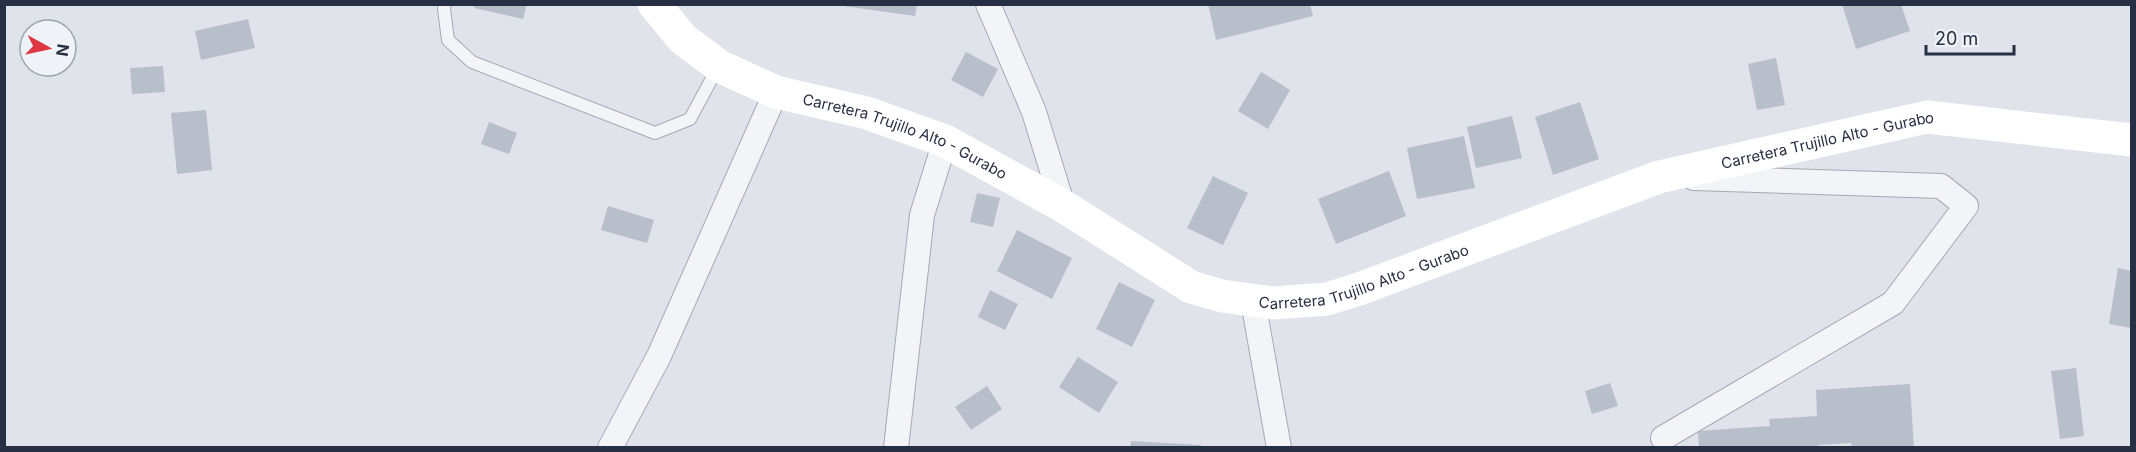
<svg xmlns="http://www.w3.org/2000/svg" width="2136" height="452" viewBox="0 0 2136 452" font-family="Inter,sans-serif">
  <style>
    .building { fill: #b9becb }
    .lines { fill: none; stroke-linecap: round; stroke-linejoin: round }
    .lane-casing { stroke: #a4a9b5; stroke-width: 14 }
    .street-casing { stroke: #a4a9b5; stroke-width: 26 }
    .lane { stroke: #f3f4f8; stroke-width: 12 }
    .street { stroke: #f3f4f8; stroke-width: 24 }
    .secondary { stroke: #fff; stroke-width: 33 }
    .labels { text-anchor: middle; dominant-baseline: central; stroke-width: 5; stroke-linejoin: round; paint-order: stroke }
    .street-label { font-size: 15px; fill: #262f43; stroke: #eff2f7 }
  </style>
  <rect width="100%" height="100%" fill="#e0e3ea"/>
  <path class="building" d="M475 4H527L523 19 474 8Z
    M829 4H917L915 16Z
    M1208 4H1310L1313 16 1216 40Z
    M1842 4H1901L1910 31 1856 49Z
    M248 19 255 48 201 60 195 31Z
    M966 52 998 69 983 97 951 80Z
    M1776 58 1785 105 1757 110 1748 64Z
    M163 66 165 92 132 94 130 68Z
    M1261 72 1290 90 1268 129 1238 111Z
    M1580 102 1599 159 1553 175 1535 117Z
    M206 110 212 170 177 174 171 113Z
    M1512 116 1522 158 1476 168 1467 127Z
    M489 122 517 133 509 154 481 144Z
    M1464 136 1475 188 1417 199 1407 148Z
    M1389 171 1406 216 1336 244 1318 199Z
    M1213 176 1248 193 1223 245 1187 228Z
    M977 193 1000 198 993 227 970 222Z
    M608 206 654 220 647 243 601 230Z
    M1017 230 1072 258 1052 299 997 271Z
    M2118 268 2132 271V328L2109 324Z
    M1119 282 1155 300 1132 347 1096 329Z
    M990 290 1018 304 1005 330 978 317Z
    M1078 357 1118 382 1099 413 1059 387Z
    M2076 368 2084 436 2060 439 2051 371Z
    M1610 383 1618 406 1592 414 1585 391Z
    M1910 384 1914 448H1852L1851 443 1818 445V448H1699L1698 431 1770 426 1769 419 1817 416 1816 390Z
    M987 386 1002 409 971 430 955 407Z
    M1131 441 1201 445V448H1130Z"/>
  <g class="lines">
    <defs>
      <path id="lane" d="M445 4 444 9 448 40 472 62 655 133 690 119 718 67"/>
      <path id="street" d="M988 4 1034 112 1063 206
        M1253 301 1279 448
        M1663 438 1893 303 1966 206 1941 186 1694 178
        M610 448 659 356 776 92
        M896 448 922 215 945 141"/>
    </defs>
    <use href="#lane" class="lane-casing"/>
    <use href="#street" class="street-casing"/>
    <use href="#lane" class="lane"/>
    <use href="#street" class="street"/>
    <path class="secondary" id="s1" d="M654 4 683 39 719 66 776 92 867 113 945 141 1063 206 1191 287 1222 296 1273 303 1327 299 1359 289 1659 177 1927 117 2132 140"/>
  </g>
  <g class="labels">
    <g class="street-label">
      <text stroke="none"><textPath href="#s1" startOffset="290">Carretera Trujillo Alto - Gurabo</textPath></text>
      <text stroke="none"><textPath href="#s1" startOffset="1280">Carretera Trujillo Alto - Gurabo</textPath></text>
      <text stroke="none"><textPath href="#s1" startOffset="794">Carretera Trujillo Alto - Gurabo</textPath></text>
    </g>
  </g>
  <rect width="2136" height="452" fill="none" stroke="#262f43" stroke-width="12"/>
  <g transform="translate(48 48) rotate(98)"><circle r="28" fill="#eff2f7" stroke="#9fa4af" stroke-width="1.5"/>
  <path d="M0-4.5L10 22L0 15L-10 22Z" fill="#dd3743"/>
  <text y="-9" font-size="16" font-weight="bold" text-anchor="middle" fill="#262f43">N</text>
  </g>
  <path d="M1926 45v9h88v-9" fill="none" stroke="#262f43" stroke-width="3"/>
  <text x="1935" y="45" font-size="18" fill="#262f43" stroke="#eff2f7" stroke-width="4.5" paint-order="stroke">20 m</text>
</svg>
